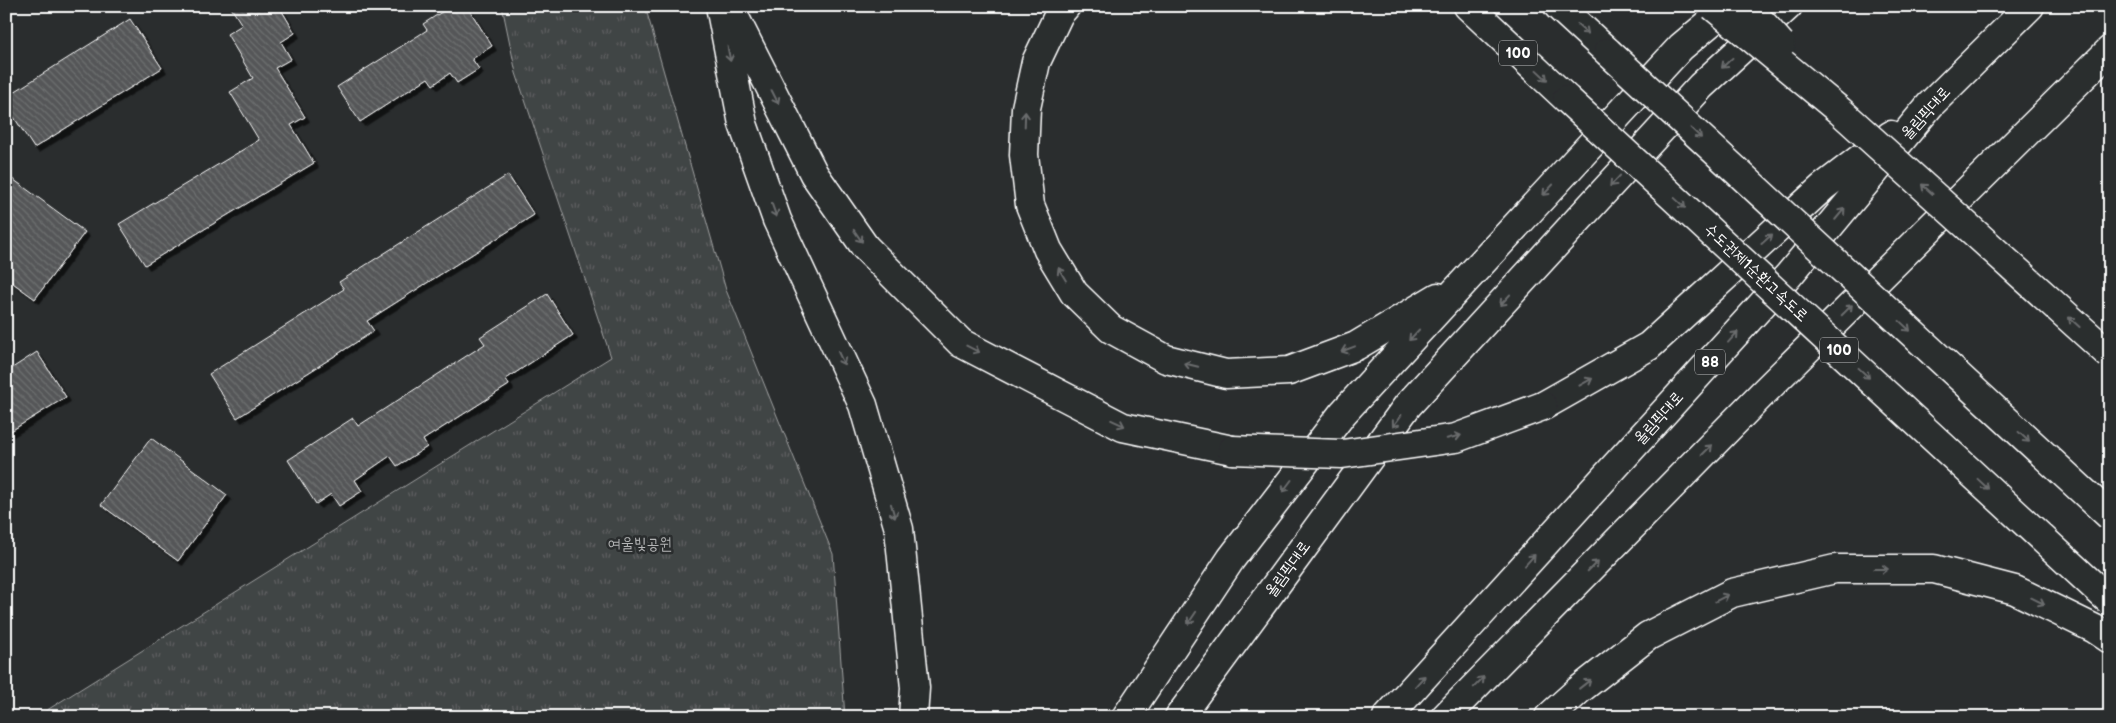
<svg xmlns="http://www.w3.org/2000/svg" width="2116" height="723" viewBox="0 0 2116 723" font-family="'Balsamiq Sans','Poor Story',sans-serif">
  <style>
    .grass { fill: url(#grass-tufts); stroke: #a0a2a2 }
    .building { fill: url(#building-back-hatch); stroke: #fff; filter: url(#shadow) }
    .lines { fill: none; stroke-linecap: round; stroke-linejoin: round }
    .highway-casing { stroke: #fff; stroke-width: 31 }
    .highway { stroke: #2a2d2e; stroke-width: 28 }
    .highway-bridge-casing { stroke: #fff; stroke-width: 31; stroke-linecap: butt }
    .highway-bridge { stroke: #2a2d2e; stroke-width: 28 }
    .oneway { stroke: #6a6c6d }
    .labels { text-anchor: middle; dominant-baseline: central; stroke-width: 5; stroke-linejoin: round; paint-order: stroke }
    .shield { fill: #2a2d2e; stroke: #bfc0c0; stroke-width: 1 }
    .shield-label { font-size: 15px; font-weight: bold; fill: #fff }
    .street-label { font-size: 16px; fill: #fff; stroke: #2a2d2e }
    .park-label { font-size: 16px; fill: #b3b4b5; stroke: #2a2d2e }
  </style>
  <defs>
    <pattern id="grass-tufts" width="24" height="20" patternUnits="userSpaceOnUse" patternTransform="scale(1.25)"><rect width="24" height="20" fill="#414445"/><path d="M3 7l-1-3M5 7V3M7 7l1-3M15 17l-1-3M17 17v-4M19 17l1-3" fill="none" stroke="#5e6061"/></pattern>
    <pattern id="building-back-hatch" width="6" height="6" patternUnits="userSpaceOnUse" patternTransform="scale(1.25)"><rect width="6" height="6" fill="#555758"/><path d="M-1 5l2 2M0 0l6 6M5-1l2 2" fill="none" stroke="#6e7071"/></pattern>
    <filter id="shadow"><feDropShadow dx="4.5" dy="4.5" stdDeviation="0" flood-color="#0009"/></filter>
  </defs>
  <rect width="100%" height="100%" fill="#2a2d2e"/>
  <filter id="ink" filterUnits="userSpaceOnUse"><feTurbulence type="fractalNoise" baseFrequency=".02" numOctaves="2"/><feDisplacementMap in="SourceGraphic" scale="10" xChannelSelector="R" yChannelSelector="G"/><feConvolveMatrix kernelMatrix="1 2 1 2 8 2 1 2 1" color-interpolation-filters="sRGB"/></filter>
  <g filter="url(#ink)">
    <path class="grass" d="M502 6H645L726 290 833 554 845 717H36L611 357 516 73Z"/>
    <path class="building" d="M230 6H279L295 33 281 42 291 59 275 68 305 117 291 125 314 163 145 265 119 224 259 140 230 92 253 78 227 34 242 25Z
      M451 6H467L492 46 472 59 479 69 457 83 450 73 433 85 428 78 360 122 337 87 427 30 423 24Z
      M130 19 162 68 34 148 6 105V97Z
      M6 174 85 232 35 299 6 278Z
      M508 175 534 215 367 321 374 331 237 418 209 374 344 289 339 282Z
      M547 294 573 335 506 379 509 385 423 440 427 447 397 466 390 456 355 480 362 491 339 506 331 494 316 504 288 460 353 418 358 426 485 344 480 337Z
      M37 352 66 397 6 434V372Z
      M151 438 227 495 178 561 101 505Z"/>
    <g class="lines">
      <defs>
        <path id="highway" d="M720 6 743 124 777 220 863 405 899 529 915 688 913 717
          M729 6 814 174 865 247 961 343 1123 427 1232 450
          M1066 6 1059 14 1036 62 1026 108 1024 155 1030 205 1048 250 1074 293 1111 329 1166 359 1226 374 1289 371 1356 346 1438 297
          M1468 6 1567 99
          M1558 6 1608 52
          M1543 406 1649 346 1823 187 1891 135
          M1126 717 1231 559 1343 413 1681 47 1730 6
          M1179 717 1408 405 1701 86 1788 6
          M1387 717 1789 275 1930 105 2030 6
          M1445 717 1763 393 2110 50
          M1549 717 1579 690 1648 636 1732 593 1835 569H1934L2015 590 2095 629 2110 639"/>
      </defs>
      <use href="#highway" class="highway-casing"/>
      <use href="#highway" class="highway"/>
      <defs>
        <path id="highway-bridge" d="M1713 6 1840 111 2110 355
          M1747 6 1781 44
          M1608 52 2110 516
          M1567 99 2110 601
          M1232 450 1342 454 1456 438 1543 406"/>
      </defs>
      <use href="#highway-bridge" class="highway-bridge-casing"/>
      <use href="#highway-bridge" class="highway-bridge"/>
    </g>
    <defs><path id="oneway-shaft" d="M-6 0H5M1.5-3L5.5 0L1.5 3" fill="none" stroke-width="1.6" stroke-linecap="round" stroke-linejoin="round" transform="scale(1.25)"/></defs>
    <g class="oneway">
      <use href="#oneway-shaft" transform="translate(1583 29) rotate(42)"/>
      <use href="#oneway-shaft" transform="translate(729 54) rotate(79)"/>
      <use href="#oneway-shaft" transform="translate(1727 63) rotate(137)"/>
      <use href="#oneway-shaft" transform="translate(1542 75) rotate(43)"/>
      <use href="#oneway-shaft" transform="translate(775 97) rotate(63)"/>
      <use href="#oneway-shaft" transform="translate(1025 119) rotate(-88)"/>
      <use href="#oneway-shaft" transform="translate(1696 133) rotate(43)"/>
      <use href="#oneway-shaft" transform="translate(1615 181) rotate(133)"/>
      <use href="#oneway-shaft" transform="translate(1927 189) rotate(-138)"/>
      <use href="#oneway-shaft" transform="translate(1548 190) rotate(133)"/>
      <use href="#oneway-shaft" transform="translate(1680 203) rotate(43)"/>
      <use href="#oneway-shaft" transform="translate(774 210) rotate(70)"/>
      <use href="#oneway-shaft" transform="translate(1840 214) rotate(-50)"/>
      <use href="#oneway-shaft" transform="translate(858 236) rotate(55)"/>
      <use href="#oneway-shaft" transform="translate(1767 239) rotate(-42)"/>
      <use href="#oneway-shaft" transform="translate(1062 274) rotate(-121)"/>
      <use href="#oneway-shaft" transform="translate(1505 300) rotate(133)"/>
      <use href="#oneway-shaft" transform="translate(1847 310) rotate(-45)"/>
      <use href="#oneway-shaft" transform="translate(2074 322) rotate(-138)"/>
      <use href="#oneway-shaft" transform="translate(1905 326) rotate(43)"/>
      <use href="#oneway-shaft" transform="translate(1414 335) rotate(133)"/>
      <use href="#oneway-shaft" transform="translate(1733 337) rotate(-48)"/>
      <use href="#oneway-shaft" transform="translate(973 349) rotate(27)"/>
      <use href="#oneway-shaft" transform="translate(1348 349) rotate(159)"/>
      <use href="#oneway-shaft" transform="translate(841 358) rotate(65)"/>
      <use href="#oneway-shaft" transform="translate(1191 365) rotate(-166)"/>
      <use href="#oneway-shaft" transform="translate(1864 373) rotate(43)"/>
      <use href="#oneway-shaft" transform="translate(1586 382) rotate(-29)"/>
      <use href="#oneway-shaft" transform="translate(1397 421) rotate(126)"/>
      <use href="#oneway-shaft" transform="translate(1118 423) rotate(25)"/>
      <use href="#oneway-shaft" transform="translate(1454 437) rotate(-13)"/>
      <use href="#oneway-shaft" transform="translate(2024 437) rotate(43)"/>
      <use href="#oneway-shaft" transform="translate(1707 450) rotate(-45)"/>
      <use href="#oneway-shaft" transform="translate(1983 484) rotate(43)"/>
      <use href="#oneway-shaft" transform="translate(1287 486) rotate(127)"/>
      <use href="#oneway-shaft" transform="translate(893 511) rotate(74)"/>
      <use href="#oneway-shaft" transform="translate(1530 560) rotate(-48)"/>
      <use href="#oneway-shaft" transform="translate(1593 566) rotate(-45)"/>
      <use href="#oneway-shaft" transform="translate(1881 569)"/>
      <use href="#oneway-shaft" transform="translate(1722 598) rotate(-27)"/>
      <use href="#oneway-shaft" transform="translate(2038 601) rotate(26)"/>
      <use href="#oneway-shaft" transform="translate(1192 618) rotate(124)"/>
      <use href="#oneway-shaft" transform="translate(1420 681) rotate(-48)"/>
      <use href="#oneway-shaft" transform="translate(1479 682) rotate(-46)"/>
      <use href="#oneway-shaft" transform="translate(1585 684) rotate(-38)"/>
    </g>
  </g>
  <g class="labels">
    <g class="shield">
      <rect x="1499" y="40.5" width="38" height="25" rx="4"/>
      <rect x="1820" y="337.5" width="38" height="25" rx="4"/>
      <rect x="1695" y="349.5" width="30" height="25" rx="4"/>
    </g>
    <g class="shield-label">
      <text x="1518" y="53">100</text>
      <text x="1839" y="350">100</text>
      <text x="1710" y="362">88</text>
    </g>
    <g class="street-label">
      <text transform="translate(1926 113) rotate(-48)">올림픽대로</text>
      <text transform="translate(1756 273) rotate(43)">수도권제1순환고속도로</text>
      <text transform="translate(1659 418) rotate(-48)">올림픽대로</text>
      <text transform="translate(1288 569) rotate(-54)">올림픽대로</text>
    </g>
    <g class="park-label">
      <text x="640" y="544">여울빛공원</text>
    </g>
  </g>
  <rect width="2116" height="723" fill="none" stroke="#2a2d2e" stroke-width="25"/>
  <rect x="12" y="12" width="2091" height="698" fill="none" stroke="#fff" stroke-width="2" filter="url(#ink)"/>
</svg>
